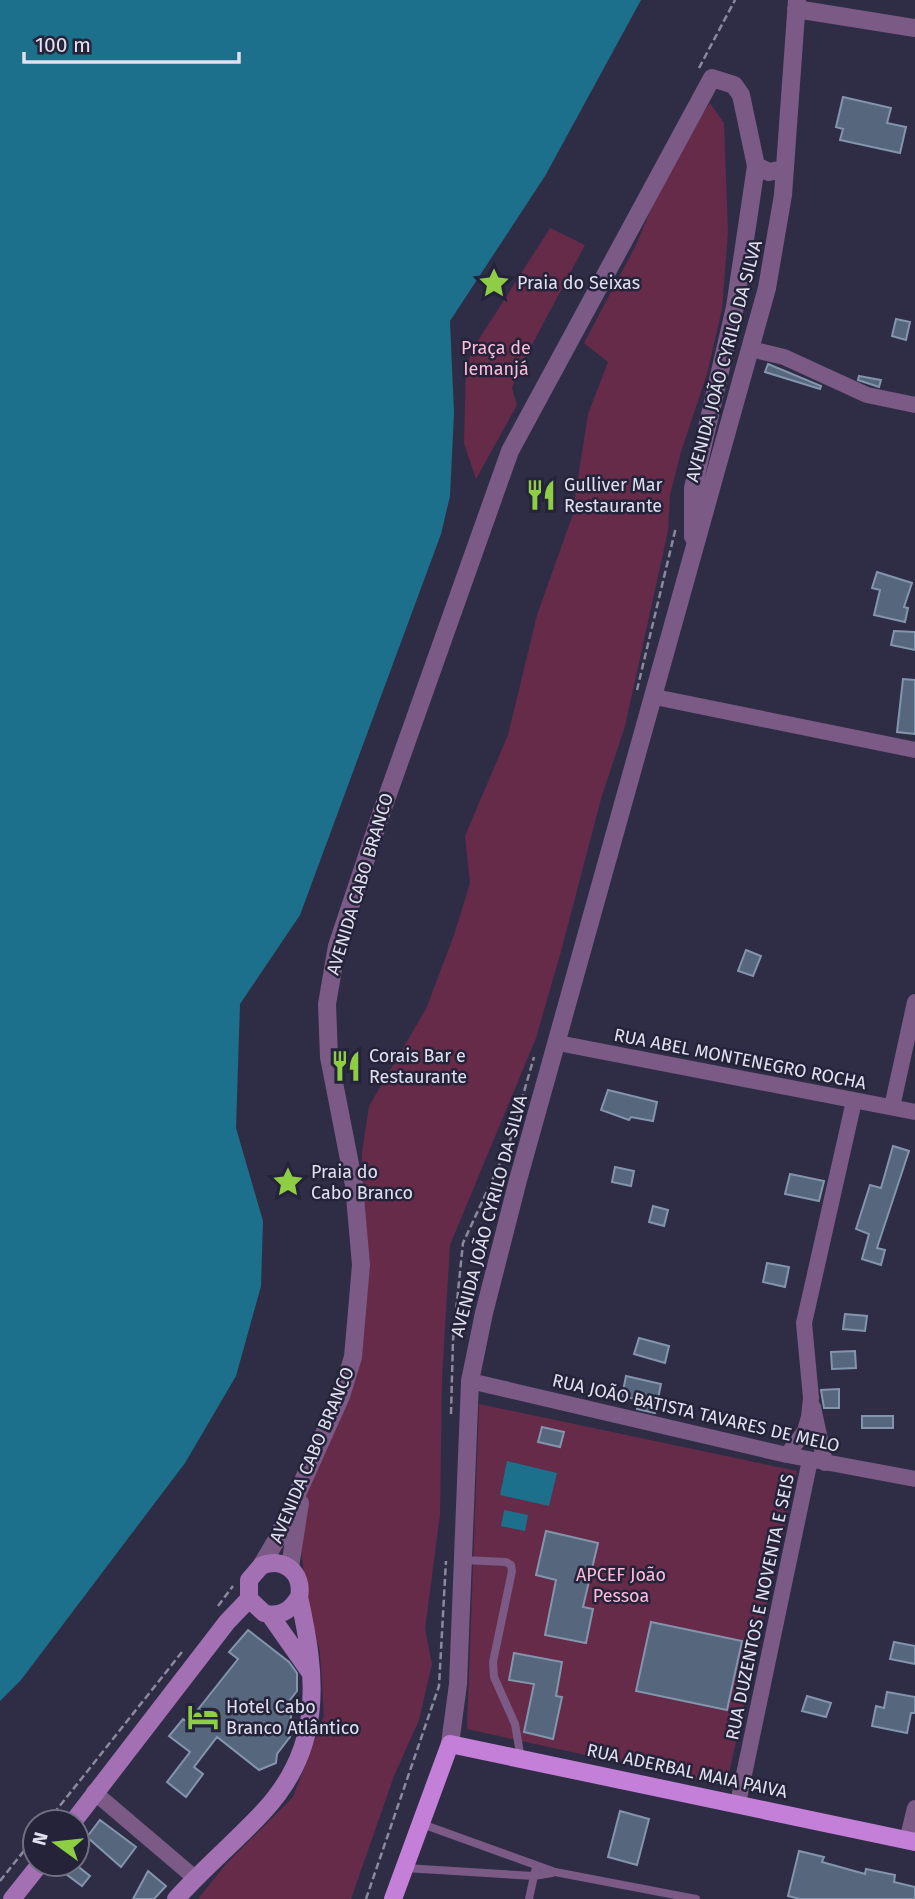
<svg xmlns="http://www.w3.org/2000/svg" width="915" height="1899" viewBox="0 0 915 1899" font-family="'Fira Sans',sans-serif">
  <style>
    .green { fill: #652b49 }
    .water { fill: #1d708b }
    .building { fill: #55667d; stroke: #8395ad; stroke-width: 2 }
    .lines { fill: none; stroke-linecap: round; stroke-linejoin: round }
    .path { stroke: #8a899d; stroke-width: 2.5; stroke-dasharray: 7 3.5; stroke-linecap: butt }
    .service { stroke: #7b5a85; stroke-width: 8 }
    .minor { stroke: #7b5a85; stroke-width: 16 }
    .tertiary { stroke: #7b5a85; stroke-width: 18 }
    .secondary { stroke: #a470b4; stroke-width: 18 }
    .primary { stroke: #c480d8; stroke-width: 18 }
    .labels { text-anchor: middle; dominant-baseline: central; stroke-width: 5; stroke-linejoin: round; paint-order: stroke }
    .poi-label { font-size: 18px; fill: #e0e0ef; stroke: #25233a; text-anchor: start }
    .park-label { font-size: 18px; fill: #fdbcda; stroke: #25233a }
    .street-label { font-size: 18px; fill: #e0e0ef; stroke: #25233a }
  </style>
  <rect width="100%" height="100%" fill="#2f2d45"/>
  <path class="green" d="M710 103 724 123 728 233 722 309 707 374 681 452 670 495 668 531 625 726 601 799 560 955 536 1038 450 1245 442 1378 440 1515 425 1629 432 1664 419 1720 394 1776 351 1899H198L226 1864 293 1797 324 1716 320 1652 307 1599 300 1541 305 1489 351 1394 363 1334 362 1153 369 1106 426 1009 454 935 470 883 465 836 508 735 537 615 572 517 588 414 608 362 584 343 635 247 678 147Z
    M550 228 585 245 518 371 512 388 517 405 476 479 464 443 466 366 474 347Z
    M479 1404 797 1471 726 1786 467 1729Z"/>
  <path class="water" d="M0 0H641L545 176 450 321 454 413 450 496 441 534 300 915 240 1004 236 1128 263 1221 261 1286 236 1376 185 1463 21 1680 0 1701Z
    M507 1461 557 1473 549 1506 500 1495Z
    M504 1510 528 1515 525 1531 501 1526Z"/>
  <path class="building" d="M843 97 891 108 887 123 906 127 900 153 840 140 843 129 836 127Z
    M896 319 910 322 906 340 892 336Z
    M768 364 821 386 820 389 765 372Z
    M859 376 881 380 879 387 858 380Z
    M877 572 912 583 904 607 908 608 905 622 874 615 880 590 872 588Z
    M894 631 915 632V650L891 645Z
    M903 679 915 680V734L897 732Z
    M746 950 761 956 753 976 738 971Z
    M608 1090 657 1102 653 1121 631 1117 629 1120 601 1110Z
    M893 1146 909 1151 877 1248 885 1250 881 1265 862 1259 869 1234 856 1229 870 1185 881 1188Z
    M615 1167 634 1171 631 1186 612 1182Z
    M790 1174 824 1181 819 1201 785 1194Z
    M653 1206 668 1210 664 1226 649 1222Z
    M767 1263 789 1267 785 1287 763 1282Z
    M845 1314 867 1316 865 1331 843 1329Z
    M639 1338 669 1346 665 1363 634 1354Z
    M855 1351 856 1368 832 1369 831 1352Z
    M626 1376 661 1384 655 1413 637 1409 639 1400 622 1396Z
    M839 1389V1408H824L821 1390Z
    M862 1416H893V1428H862Z
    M542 1427 564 1432 560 1447 538 1442Z
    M546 1531 598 1543 583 1607 593 1609 586 1643 545 1635 556 1580 536 1575Z
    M651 1622 742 1641 727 1710 636 1691Z
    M248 1630 289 1662 297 1673V1691L283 1709 291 1715 290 1737 277 1754 276 1763 259 1770 217 1737 194 1767 203 1774 186 1797 167 1782 190 1752 169 1736 183 1719 188 1722 238 1659 229 1652Z
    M894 1642 915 1646V1664L890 1659Z
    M514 1653 562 1662 556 1696 562 1697 553 1739 524 1732 534 1684 509 1680Z
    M887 1692 915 1697V1713H911L907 1733 872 1726 876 1706 884 1708Z
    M807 1696 831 1703 826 1717 802 1711Z
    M620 1811 649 1819 637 1865 608 1857Z
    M100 1820 136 1847 121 1867 87 1837Z
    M799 1851 824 1857 822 1862 865 1874 866 1869 895 1875 894 1882 915 1887V1899H800L788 1896Z
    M68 1864H75L90 1876 82 1886 62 1871Z
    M148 1871 166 1886 154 1899H133Z"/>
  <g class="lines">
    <path class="path" d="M699 68 735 0
      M637 690 676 527
      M451 1414 453 1340 463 1243 509 1144 534 1057
      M218 1606 233 1586
      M47 1822 182 1652
      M0 1881 35 1837
      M366 1899 439 1686 446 1561"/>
    <path class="service" d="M463 1560 506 1562 511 1565 512 1571 493 1662 494 1677 515 1724 521 1759
      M422 1824 555 1872 696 1899
      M405 1868 534 1876 552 1873
      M529 1899 535 1871"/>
    <path class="minor" d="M751 349 784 357 867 395 915 405
      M655 697 915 750
      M558 1043 915 1112
      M892 1107 915 1002
      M470 1381 787 1455 915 1479
      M813 1407 825 1463
      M787 1455 805 1431 809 1417 811 1398 804 1323 854 1101
      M94 1792 195 1878
      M738 1803 810 1460
      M907 1841 915 1808"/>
    <path class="tertiary" d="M796 9 915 28
      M693 537V488L735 307 756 166
      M261 1566 277 1539 341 1396 353 1357 361 1265 354 1185 329 1057 327 1004 337 946 382 811 510 451 712 78 734 85 741 95 756 166 769 172 784 169
      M290 1567 300 1503
      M450 1744 458 1684 470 1381 484 1313 518 1180 767 288 783 195 797 0"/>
    <path class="secondary" d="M270 1615 310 1672
      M73 1822 227 1622 249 1599
      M12 1899 40 1864
      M176 1899C204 1868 235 1842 263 1812 324 1747 317 1677 299 1597 304 1573 283 1556 261 1566L249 1580V1599L264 1613C280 1618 290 1611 299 1597"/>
    <path class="primary" d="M393 1899 450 1744 915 1842"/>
  </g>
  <defs>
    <symbol id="sight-bare" viewBox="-9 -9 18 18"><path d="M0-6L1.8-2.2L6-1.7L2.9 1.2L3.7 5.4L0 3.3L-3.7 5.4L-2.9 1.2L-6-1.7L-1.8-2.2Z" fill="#8dce44" stroke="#25233a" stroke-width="2.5" paint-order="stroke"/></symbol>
    <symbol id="restaurant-bare" viewBox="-9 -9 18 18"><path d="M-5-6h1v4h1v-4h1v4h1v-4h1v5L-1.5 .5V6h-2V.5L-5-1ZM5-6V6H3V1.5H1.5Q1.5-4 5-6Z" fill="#8dce44" stroke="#25233a" stroke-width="2.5" paint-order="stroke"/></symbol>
    <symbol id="hotel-bare" viewBox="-9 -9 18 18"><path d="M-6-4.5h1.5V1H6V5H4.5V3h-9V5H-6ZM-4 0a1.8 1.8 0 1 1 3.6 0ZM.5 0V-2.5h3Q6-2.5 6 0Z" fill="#8dce44" stroke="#25233a" stroke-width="2.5" paint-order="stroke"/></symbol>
  </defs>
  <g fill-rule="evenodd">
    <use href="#sight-bare" x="472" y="261" width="44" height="44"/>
    <use href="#restaurant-bare" x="519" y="473" width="44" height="44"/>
    <use href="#restaurant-bare" x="324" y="1044" width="44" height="44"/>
    <use href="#sight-bare" x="266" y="1160" width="44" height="44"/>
    <use href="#hotel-bare" x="181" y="1695" width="44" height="44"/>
  </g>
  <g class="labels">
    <g class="poi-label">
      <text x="517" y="283">Praia do Seixas</text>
      <text x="564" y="485">Gulliver Mar<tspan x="564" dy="21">Restaurante</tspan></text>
      <text x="369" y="1056">Corais Bar e<tspan x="369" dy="21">Restaurante</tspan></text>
      <text x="311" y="1172">Praia do<tspan x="311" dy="21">Cabo Branco</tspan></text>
      <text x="226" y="1707">Hotel Cabo<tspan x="226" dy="21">Branco Atlântico</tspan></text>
    </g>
    <g class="park-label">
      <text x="496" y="348">Praça de<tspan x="496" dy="21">Iemanjá</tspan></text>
      <text x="621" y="1575">APCEF João<tspan x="621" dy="21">Pessoa</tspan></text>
    </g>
    <g class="street-label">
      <text transform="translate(724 361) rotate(-75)">AVENIDA JOÃO CYRILO DA SILVA</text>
      <text transform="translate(360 884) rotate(-73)">AVENIDA CABO BRANCO</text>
      <text transform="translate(740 1059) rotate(11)">RUA ABEL MONTENEGRO ROCHA</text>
      <text transform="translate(489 1216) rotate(-75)">AVENIDA JOÃO CYRILO DA SILVA</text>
      <text transform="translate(696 1413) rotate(13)">RUA JOÃO BATISTA TAVARES DE MELO</text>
      <text transform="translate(312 1455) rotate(-67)">AVENIDA CABO BRANCO</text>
      <text transform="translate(760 1607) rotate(-78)">RUA DUZENTOS E NOVENTA E SEIS</text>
      <text transform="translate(687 1771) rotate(12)">RUA ADERBAL MAIA PAIVA</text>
    </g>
  </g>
  <g transform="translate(56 1843) rotate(285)"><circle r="33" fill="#25233a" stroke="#706f82" stroke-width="2"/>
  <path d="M0-5L12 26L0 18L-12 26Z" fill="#8dce44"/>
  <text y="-10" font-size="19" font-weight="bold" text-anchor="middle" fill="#e0e0ef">N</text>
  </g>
  <path d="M24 52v10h215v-10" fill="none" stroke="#e0e0ef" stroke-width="3.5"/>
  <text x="35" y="52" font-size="21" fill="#e0e0ef" stroke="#25233a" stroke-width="5" paint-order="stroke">100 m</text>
</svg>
